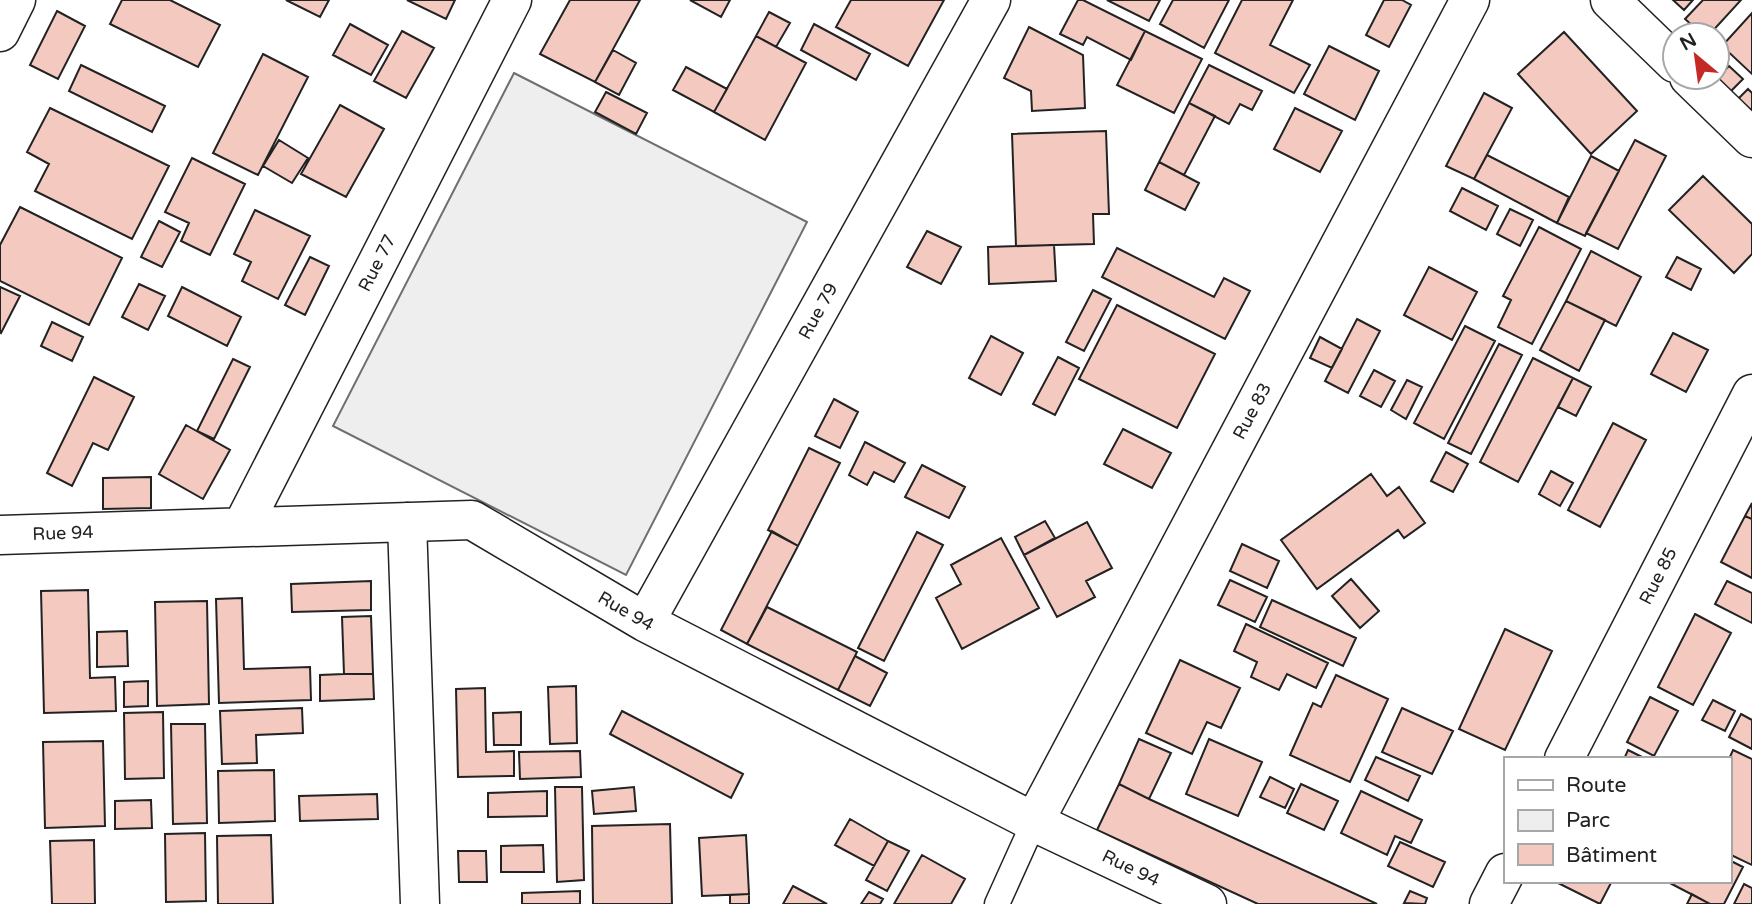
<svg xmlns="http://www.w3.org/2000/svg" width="1752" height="904" viewBox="0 0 1752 904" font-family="'Varela Round',sans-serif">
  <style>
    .green { fill: #eee; stroke: #6f6f6f; stroke-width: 2 }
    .building { fill: #f3c9c0; stroke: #222; stroke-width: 2 }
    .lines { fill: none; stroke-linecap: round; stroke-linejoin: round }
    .service-casing { stroke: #222; stroke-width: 27 }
    .minor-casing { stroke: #222; stroke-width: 41 }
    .service { stroke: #fff; stroke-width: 24 }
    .minor { stroke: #fff; stroke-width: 38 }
    .labels { text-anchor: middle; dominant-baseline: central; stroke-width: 5; stroke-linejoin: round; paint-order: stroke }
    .street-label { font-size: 18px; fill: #222; stroke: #fff }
  </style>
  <rect width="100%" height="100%" fill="#fff"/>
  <path class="green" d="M514 73 807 222 626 575 333 426Z"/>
  <path class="building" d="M122 0H170L220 25 198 67 110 24Z
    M286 0H329L320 17Z
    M407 0H455L446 19Z
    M570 0H640L595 82 540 54Z
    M690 0H730L721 17Z
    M851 0H944L908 66 836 27Z
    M1078 0H1083L1145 31 1131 60 1087 37 1083 45 1060 34Z
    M1107 0H1160L1149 21Z
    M1173 0H1229L1204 48 1160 24Z
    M1242 0H1293L1270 45 1310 65 1294 93 1215 53Z
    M1384 0H1402L1411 5 1389 47 1366 35Z
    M1673 0H1693L1684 10Z
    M1703 0H1741L1709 35H1703L1685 19Z
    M57 11 85 26 58 79 30 65Z
    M769 12 790 23 776 47 756 36Z
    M1752 13V74L1722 46Z
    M350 24 388 45 371 75 333 55Z
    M814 24 870 54 856 80 801 50Z
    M1029 27 1083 55 1085 108 1032 111 1031 91 1004 78Z
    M402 31 434 48 406 98 374 81Z
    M1145 31 1202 59 1174 113 1117 85Z
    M1564 32 1637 111 1591 154 1518 74Z
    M756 36 806 63 765 140 714 112Z
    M1329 46 1379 71 1355 120 1304 94Z
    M613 50 636 63 619 95 595 82Z
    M263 54 308 77 258 175 213 153Z
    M81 65 165 106 152 132 69 91Z
    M1209 65 1262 91 1252 110 1240 104 1229 124 1189 103Z
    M1729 66 1743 79 1730 92 1716 79Z
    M686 67 727 89 714 112 673 90Z
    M1748 89 1752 93V109L1751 110 1738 99Z
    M606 92 647 113 636 134 595 112Z
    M1484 93 1512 108 1474 179 1446 166Z
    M1189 103 1215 116 1184 175 1159 162Z
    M340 105 384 129 346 197 301 174Z
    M50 108 169 166 132 239 35 191 49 164 27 152Z
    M1295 108 1342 131 1320 172 1274 149Z
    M1106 131 1109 214H1093L1094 244 1016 246 1012 134Z
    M279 140 308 158 292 183 263 166Z
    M1635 140 1666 156 1618 249 1586 233Z
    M1487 155 1569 197 1557 223 1474 179Z
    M1591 156 1619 171 1585 236 1557 223Z
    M192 158 245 184 210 255 181 241 189 223 165 212Z
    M1159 162 1199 183 1185 210 1145 190Z
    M1703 176 1752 224V254L1734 273 1669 210Z
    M1462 188 1498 206 1486 230 1450 211Z
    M20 207 122 258 89 325 0 281V245Z
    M1510 209 1533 220 1520 246 1497 234Z
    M255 210 310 236 278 299 242 281 251 262 234 254Z
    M159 221 180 232 162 267 141 257Z
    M1539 227 1581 249 1532 344 1498 327 1511 300 1503 296Z
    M927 231 961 247 941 284 907 267Z
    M1054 245 1056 281 989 284 988 247Z
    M1117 248 1214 297 1224 278 1250 291 1225 339 1102 277Z
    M1591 251 1641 277 1616 326 1566 301Z
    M310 257 329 266 305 315 285 305Z
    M1677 257 1701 269 1691 290 1666 277Z
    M1429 267 1477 292 1452 340 1404 315Z
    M139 284 165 296 148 330 122 317Z
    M0 287 20 296 1 333 0 332Z
    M182 287 241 317 227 346 168 316Z
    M1093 290 1111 299 1084 351 1066 342Z
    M1566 301 1605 320 1579 371 1540 350Z
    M1117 305 1215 354 1177 428 1079 379Z
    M1357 319 1380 331 1348 393 1325 381Z
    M52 322 83 337 72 361 41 346Z
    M1465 326 1495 341 1444 439 1414 423Z
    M1673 333 1708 350 1686 392 1651 374Z
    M991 336 1023 353 1001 395 969 378Z
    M1320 337 1342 349 1332 368 1310 358Z
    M1499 344 1522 355 1471 454 1448 443Z
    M1058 357 1079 368 1055 415 1033 404Z
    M1533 358 1573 378 1518 482 1480 462Z
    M233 359 250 367 214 439 197 431Z
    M1374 370 1395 381 1381 407 1360 396Z
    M94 377 134 397 108 450 93 443 72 486 47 473Z
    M1573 378 1591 387 1576 416 1558 407Z
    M1407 380 1422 387 1406 419 1391 410Z
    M834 399 858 412 840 448 815 436Z
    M1613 423 1646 440 1600 527 1568 510Z
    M186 425 230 450 203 499 159 474Z
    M1123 429 1171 453 1152 488 1104 464Z
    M865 442 905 463 894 482 874 472 867 485 849 475Z
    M809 448 840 463 798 546 768 530Z
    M1446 452 1468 464 1453 492 1431 481Z
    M922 465 965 487 949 518 905 497Z
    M1551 471 1573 483 1560 506 1539 494Z
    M1371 474 1387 496 1399 487 1425 523 1404 538 1398 530 1317 589 1281 540Z
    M151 477V508L103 509V478Z
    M1752 503V519L1745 516Z
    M1745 516 1752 519V578L1721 562Z
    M1045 521 1055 538 1024 555 1015 537Z
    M1087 522 1112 568 1086 581 1095 597 1057 617 1024 555Z
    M772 531 798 546 747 644 721 630Z
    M917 532 943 545 884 661 858 648Z
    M1001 538 1039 608 962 649 936 598 961 584 951 565Z
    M1242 544 1279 561 1267 588 1230 571Z
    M1351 579 1379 611 1360 628 1332 596Z
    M1230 580 1267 597 1255 622 1218 605Z
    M371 581V610L292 612 291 584Z
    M1727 581 1752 593V623L1715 604Z
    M88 590 90 678 115 677 116 711 44 713 41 591Z
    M242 598 244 669 310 667 311 700 219 703 216 599Z
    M1272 600 1356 638 1343 666 1260 627Z
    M207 601 209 704 157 706 155 602Z
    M767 607 857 652 838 690 747 644Z
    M1695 614 1731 633 1693 705 1658 687Z
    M371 616 373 674H344L342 617Z
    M1246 624 1328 663 1316 688 1287 674 1279 690 1251 677 1257 662 1234 651Z
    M1505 629 1552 651 1505 750 1459 729Z
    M127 631 128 666 97 667V632Z
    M855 656 887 673 870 706 838 690Z
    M1180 660 1240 688 1221 728 1207 722 1192 754 1146 733Z
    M344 674H373L374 699 320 701V675Z
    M1336 675 1388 699 1350 782 1290 755 1313 703 1321 707Z
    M148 681V706L124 707V682Z
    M576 686 577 743 550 744 548 687Z
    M485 688 486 752 514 751V776L458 777 456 689Z
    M1650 697 1678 711 1654 756 1627 742Z
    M1713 700 1735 711 1725 731 1702 720Z
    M302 708 303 733 256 735 257 763 222 764 220 711Z
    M1402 708 1453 731 1432 774 1382 752Z
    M622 711 743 774 731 798 610 734Z
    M163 712 164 778 125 779 124 713Z
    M521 712V745H494L493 713Z
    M1741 714 1752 720V749L1729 737Z
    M171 724H205L207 823 173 824Z
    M1139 739 1171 753 1149 799 1119 784Z
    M1209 739 1262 762 1238 816 1186 794Z
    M103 741 105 826 45 828 43 742Z
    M1628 750 1646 759H1624Z
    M1733 750 1752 759V865L1729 854V759Z
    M580 751 581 777 520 779 519 752Z
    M1376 757 1420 776 1408 801 1365 780Z
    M274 770 275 821 219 823 218 771Z
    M1270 777 1294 789 1285 808 1260 797Z
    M1119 784 1149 799 1377 904H1258L1097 830Z
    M1301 784 1338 801 1324 830 1287 813Z
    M555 787H582L584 880 557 882Z
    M634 787 636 811 594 814 592 791Z
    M547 791V816L488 817V793Z
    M1361 791 1422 820 1411 843 1395 836 1387 855 1341 833Z
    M377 794 378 819 300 821 299 796Z
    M151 800 152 828 115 829V801Z
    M850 819 888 841 874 866 835 845Z
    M670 824 672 904H593L592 826Z
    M205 833 206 901 166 902 165 834Z
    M271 835 273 904H218L217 836Z
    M746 835 749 894 702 896 699 838Z
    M94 840 95 904H52L50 841Z
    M888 841 909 851 887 891 866 880Z
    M1400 842 1445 862 1433 887 1388 866Z
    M543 845 544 872H501V846Z
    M458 851H486L487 882H459Z
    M922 855 965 879 951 904H894Z
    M1729 860 1743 867 1724 904H1710L1666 881H1729Z
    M1559 881H1612L1600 904 1558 883Z
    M1744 884 1752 888V904H1734Z
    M793 886 827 904H783Z
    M580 891V904H522V893Z
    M1410 891 1427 898 1425 904 1404 903Z
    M869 892 883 899 880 904H861Z
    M749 894V904H730V895Z
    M1692 894 1710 904H1687Z"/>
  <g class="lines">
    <defs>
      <path id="service" d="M997 904 1034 822"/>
      <path id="minor" d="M1610 0 1675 63
        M0 32 16 0
        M1689 77 1752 138
        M407 522 420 904
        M242 527 512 0
        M0 535 472 520 645 622 1034 822 1207 904
        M645 622 991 0
        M1564 759 1752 394
        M1034 822 1470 0
        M1489 904 1505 873"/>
    </defs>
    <use href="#service" class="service-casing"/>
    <use href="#minor" class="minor-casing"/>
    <use href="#service" class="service"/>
    <use href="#minor" class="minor"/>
  </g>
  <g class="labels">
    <g class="street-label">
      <text transform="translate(377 263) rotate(-63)">Rue 77</text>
      <text transform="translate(818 311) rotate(-61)">Rue 79</text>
      <text transform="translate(1252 411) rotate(-62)">Rue 83</text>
      <text transform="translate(63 533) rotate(-2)">Rue 94</text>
      <text transform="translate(1658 576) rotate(-63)">Rue 85</text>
      <text transform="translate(626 611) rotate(30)">Rue 94</text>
      <text transform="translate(1131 868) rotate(26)">Rue 94</text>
    </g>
  </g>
  <rect x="1504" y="757" width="228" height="126" fill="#ffffff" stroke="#a7a7a7" stroke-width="2"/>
  <rect x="1518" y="780" width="35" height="10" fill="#ffffff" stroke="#a7a7a7" stroke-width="2"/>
  <text x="1566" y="792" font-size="21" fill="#222222">Route</text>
  <rect x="1518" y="810" width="35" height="21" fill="#eeeeee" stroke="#a7a7a7" stroke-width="2"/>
  <text x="1566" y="827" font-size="21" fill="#222222">Parc</text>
  <rect x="1518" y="844" width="35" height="21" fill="#f3c9c0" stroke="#a7a7a7" stroke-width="2"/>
  <text x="1566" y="862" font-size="21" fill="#222222">Bâtiment</text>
  <g transform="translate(1696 56) rotate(331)"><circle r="33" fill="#ffffff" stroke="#a7a7a7" stroke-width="2"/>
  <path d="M0-5L12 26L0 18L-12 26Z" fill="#c62828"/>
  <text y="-10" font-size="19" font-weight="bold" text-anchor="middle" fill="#222222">N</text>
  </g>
</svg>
